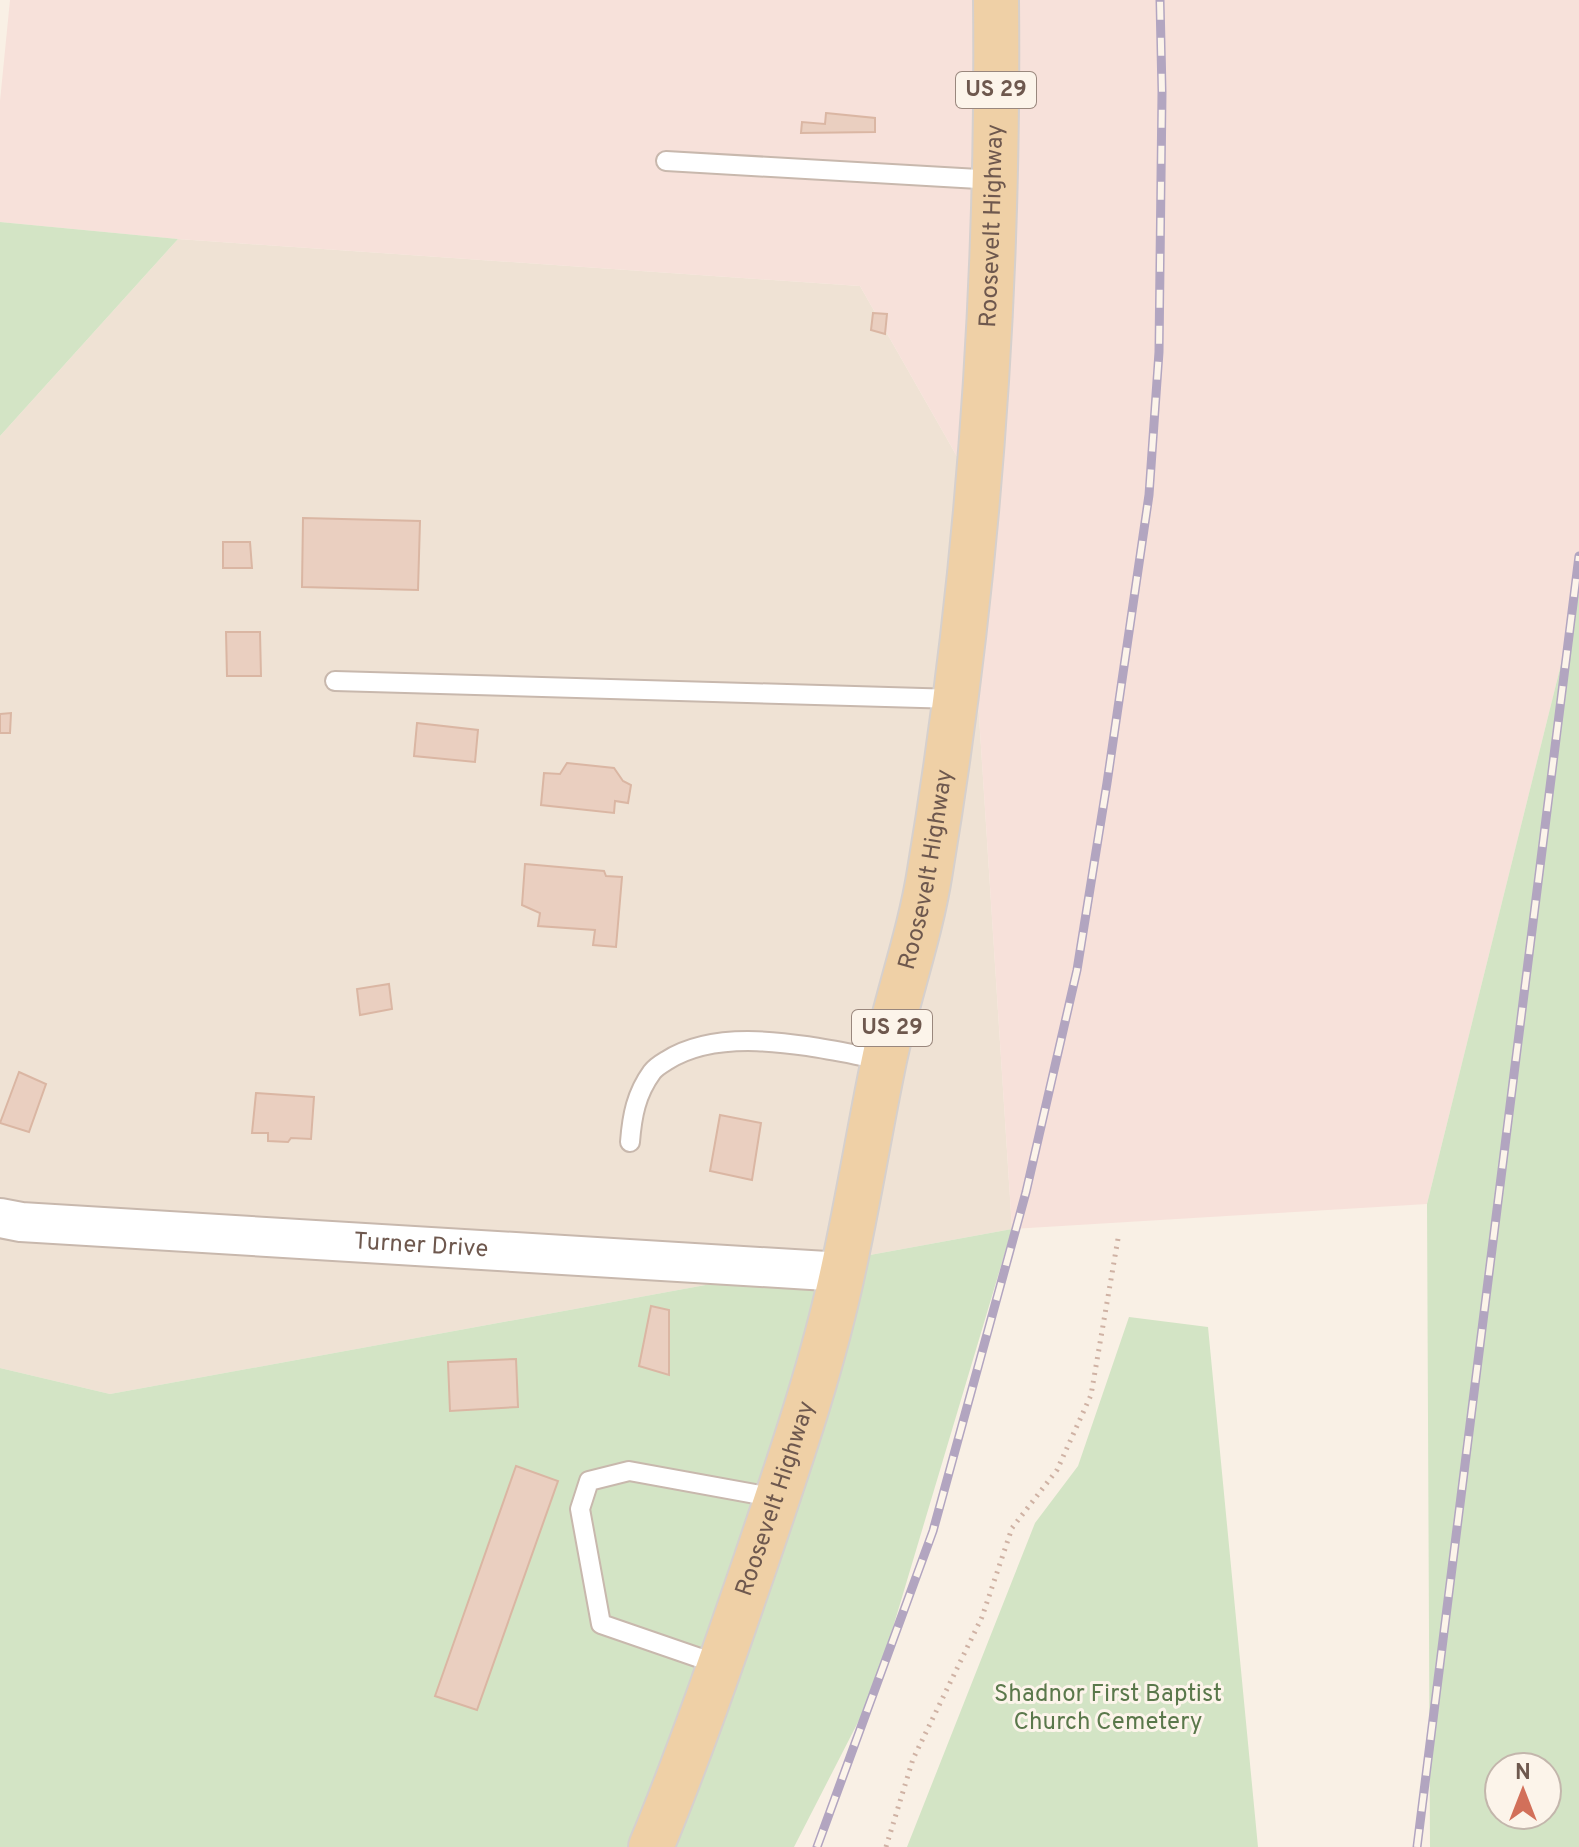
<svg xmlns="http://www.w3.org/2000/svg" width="1579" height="1847" viewBox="0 0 1579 1847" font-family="Overpass,sans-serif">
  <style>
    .residential { fill: #efe2d4 }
    .commercial { fill: #f7e1da }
    .green { fill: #d3e4c5; fill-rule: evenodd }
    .building { fill: #eacfc0; stroke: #dab6a3; stroke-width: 2 }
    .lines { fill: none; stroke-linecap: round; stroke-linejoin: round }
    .service-casing { stroke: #c8b8ad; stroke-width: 22 }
    .minor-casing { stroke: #c8b8ad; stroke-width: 42 }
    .primary-casing { stroke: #d6d0cd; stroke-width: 48 }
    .path { stroke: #cfb2a4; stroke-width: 5; stroke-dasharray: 2 6; stroke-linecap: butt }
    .service { stroke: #fff; stroke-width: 18 }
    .minor { stroke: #fff; stroke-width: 38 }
    .primary { stroke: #efd0a6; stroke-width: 44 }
    .rail-casing { stroke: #b2a5c0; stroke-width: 9 }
    .rail { stroke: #fcf4ea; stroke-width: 6; stroke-dasharray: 18; stroke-linecap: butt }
    .labels { text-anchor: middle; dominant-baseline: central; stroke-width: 6; stroke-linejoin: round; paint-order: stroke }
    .shield { fill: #fcf4ea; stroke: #99877d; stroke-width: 2 }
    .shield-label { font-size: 22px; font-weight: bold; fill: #6e584e }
    .street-label { font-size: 24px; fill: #6e584e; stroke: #fcf4ea }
    .park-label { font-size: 24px; fill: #5a784b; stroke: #fcf4ea }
  </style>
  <rect width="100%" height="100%" fill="#f9f0e5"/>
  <path class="residential" d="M178 239 860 286 963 467 1012 1229 110 1394 0 1368V436Z"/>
  <path class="commercial" d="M10 0H1579V592L1427 1204 1012 1229 963 467 860 286 178 239 0 222V101Z"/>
  <path class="green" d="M0 222 178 239 0 436Z
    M1579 592V1847H1430L1427 1204ZM1499 1767H1547V1815H1499Z
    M1012 1229 874 1691 794 1847H0V1368L110 1394Z
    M1129 1317 1208 1327 1258 1847H907L1035 1523 1078 1466Z"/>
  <path class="building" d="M826 113 875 118V132L801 133 802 122 825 124Z
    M873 313 887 314 885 334 871 330Z
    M303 518 420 521 418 590 302 587Z
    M223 542H250L252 568H223Z
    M226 632H260L261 676H227Z
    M11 713 10 733H0V714Z
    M417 723 478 730 475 762 414 756Z
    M567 763 614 768 623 781 631 785 628 803 615 801 614 813 541 805 544 773 560 774Z
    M525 864 604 871 606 876 622 877 616 947 593 945 595 930 538 926 540 913 522 905Z
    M389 984 392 1009 360 1015 357 989Z
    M19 1072 46 1084 29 1132 0 1123Z
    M256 1093 314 1097 311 1139 291 1138 288 1142 268 1141V1133H252Z
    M720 1115 761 1123 752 1180 710 1171Z
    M651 1306 669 1310V1375L639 1366Z
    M516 1359 518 1407 450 1411 448 1362Z
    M516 1466 558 1481 477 1710 435 1696Z"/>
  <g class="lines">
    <defs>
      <path id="service" d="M666 161 996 180
        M335 681 956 699
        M630 1142C632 1116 636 1094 652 1072 655 1068 661 1064 666 1061 725 1023 820 1049 884 1060
        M720 1665 601 1624 580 1509 589 1481 629 1471 777 1498"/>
      <g id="minor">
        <path id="s1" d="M0 1218 21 1222 843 1272"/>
      </g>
      <g id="primary">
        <path id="s2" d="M651 1847C690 1753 723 1657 756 1561 788 1466 822 1369 843 1270 858 1202 869 1133 883 1065 896 1000 920 936 930 871 978 583 999 291 996 0"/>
      </g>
    </defs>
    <use href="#service" class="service-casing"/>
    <use href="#minor" class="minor-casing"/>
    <use href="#primary" class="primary-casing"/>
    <path class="path" d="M886 1847 913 1759 982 1617 1012 1528 1057 1470 1091 1395 1119 1233"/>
    <use href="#service" class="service"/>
    <use href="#minor" class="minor"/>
    <use href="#primary" class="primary"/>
    <defs>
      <path id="rail" d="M817 1847 933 1531 1026 1192 1077 970 1107 783 1149 495 1159 352 1162 92 1160 0
        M1417 1847 1579 556"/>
    </defs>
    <use href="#rail" class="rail-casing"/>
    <use href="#rail" class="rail"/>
  </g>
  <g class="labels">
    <g class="shield">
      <rect x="956" y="72" width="80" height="36" rx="6"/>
      <rect x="852" y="1010" width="80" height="36" rx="6"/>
    </g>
    <g class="shield-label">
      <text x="996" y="90">US 29</text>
      <text x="892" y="1028">US 29</text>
    </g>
    <g class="street-label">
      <text stroke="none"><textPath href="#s2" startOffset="1666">Roosevelt Highway</textPath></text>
      <text stroke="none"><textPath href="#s2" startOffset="1018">Roosevelt Highway</textPath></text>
      <text stroke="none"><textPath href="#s1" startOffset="422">Turner Drive</textPath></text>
      <text stroke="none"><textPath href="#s2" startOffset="370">Roosevelt Highway</textPath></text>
    </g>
    <g class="park-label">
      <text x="1108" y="1695">Shadnor First Baptist<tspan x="1108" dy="28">Church Cemetery</tspan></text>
    </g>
  </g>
  <g transform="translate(1523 1791)"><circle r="38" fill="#fcf4ea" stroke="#c3b6ac" stroke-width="2"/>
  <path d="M0-6L14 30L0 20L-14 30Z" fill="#d2705a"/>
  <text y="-12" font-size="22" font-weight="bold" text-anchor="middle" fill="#6e584e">N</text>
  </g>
</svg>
